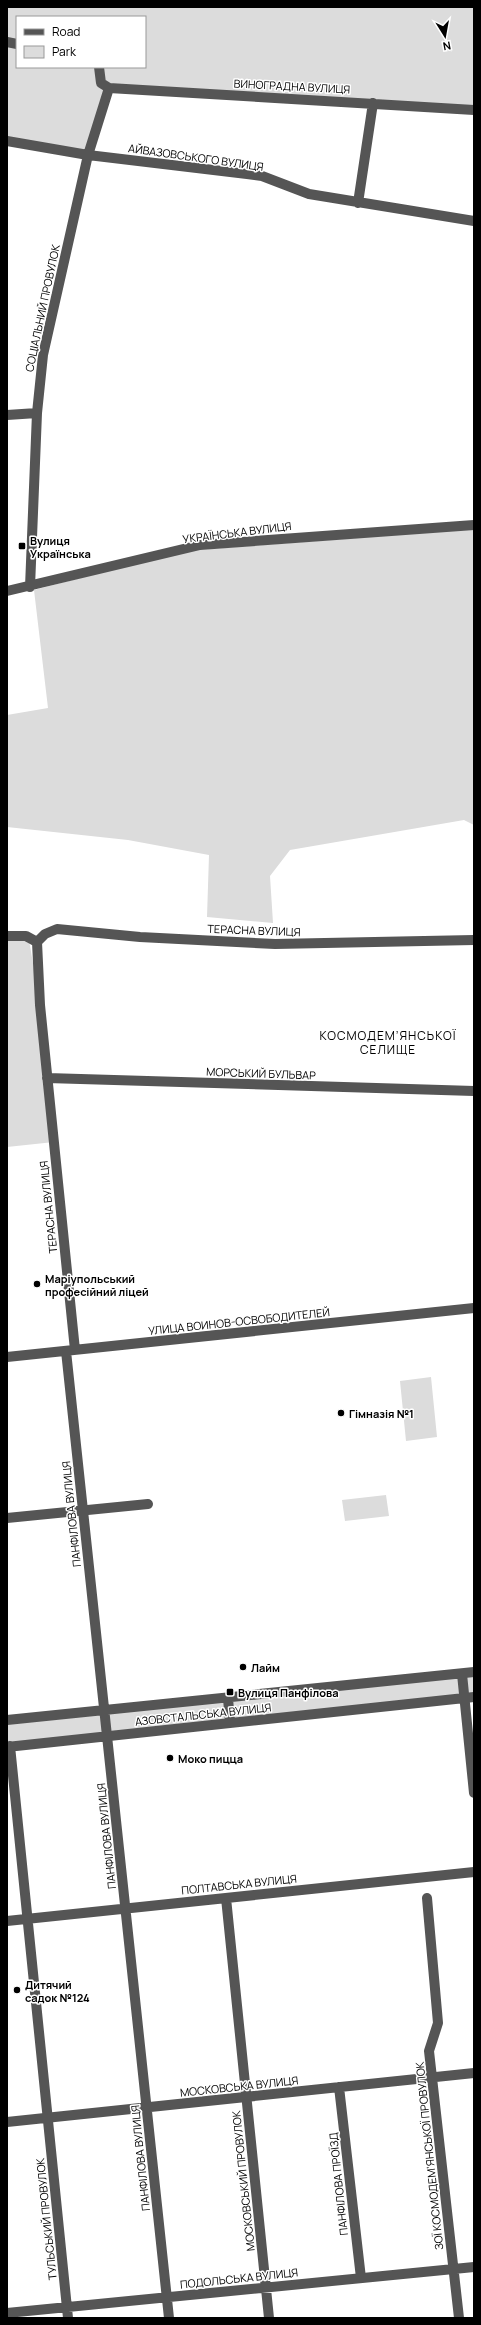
<svg xmlns="http://www.w3.org/2000/svg" width="481" height="2325" viewBox="0 0 481 2325" font-family="Manrope,sans-serif">
  <style>
    .green { fill: #dcdcdc; fill-rule: evenodd }
    .lines { fill: none; stroke-linecap: round; stroke-linejoin: round }
    .minor { stroke: #555; stroke-width: 10 }
    .poi-dot { fill: #000; stroke: #fff; stroke-width: 1.5 }
    .labels { text-anchor: middle; dominant-baseline: central; stroke-width: 3; stroke-linejoin: round; paint-order: stroke }
    .street-label { font-size: 11px; fill: #000; stroke: #fff }
    .poi-label { font-size: 11px; font-weight: bold; fill: #000; stroke: #fff; text-anchor: start }
    .neighbourhood-label { font-size: 12px; letter-spacing: 1px; fill: #000; stroke: #fff }
  </style>
  <rect width="100%" height="100%" fill="#fff"/>
  <path class="green" d="M7 7H474V110L109 88 88 155 7 141ZM17 17H145V67H17Z
    M474 529V825L464 820 290 850 270 876 273 923 207 917 209 855 128 840 7 827V715L48 708 34 590 185 551Z
    M28 934 40 1005 54 1142 7 1147V936Z
    M431 1377 437 1437 406 1441 400 1381Z
    M386 1495 389 1516 345 1521 342 1500Z
    M474 1675V1695L7 1744V1723Z"/>
  <g class="lines">
    <path class="minor" d="M7 42 17 44
      M99 67 101 83 109 88 474 110
      M7 141 88 155 247 174 262 176 309 194 474 221
      M358 203 373 103
      M7 415 37 413
      M30 587 37 413 43 355 88 155 109 88
      M7 591 200 545 474 525
      M7 936H26L37 942 40 1005 75 1350
      M37 942 45 934 57 929 140 937 275 944 474 940
      M47 1078 474 1091
      M66 1351 169 2318
      M7 1357 474 1308
      M7 1518 148 1504
      M462 1674 474 1793
      M228 1698 230 1723
      M7 1720 474 1672
      M10 1746 68 2318
      M7 1747 474 1697
      M226 1898 269 2318
      M427 1898 438 2023 429 2051 459 2318
      M7 1921 474 1872
      M339 2087 361 2278
      M7 2122 474 2073
      M7 2313 474 2267"/>
  </g>
  <g class="poi-dot">
    <rect x="18" y="542" width="8" height="8" rx="2"/>
    <circle cx="37" cy="1284" r="4"/>
    <circle cx="341" cy="1413" r="4"/>
    <circle cx="243" cy="1667" r="4"/>
    <rect x="226" y="1688" width="8" height="8" rx="2"/>
    <circle cx="170" cy="1758" r="4"/>
    <circle cx="17" cy="1990" r="4"/>
  </g>
  <g class="labels">
    <g class="street-label">
      <text transform="translate(292 86) rotate(3)">ВИНОГРАДНА ВУЛИЦЯ</text>
      <text transform="translate(196 157) rotate(8)">АЙВАЗОВСЬКОГО ВУЛИЦЯ</text>
      <text transform="translate(42 308) rotate(-78)">СОЦІАЛЬНИЙ ПРОВУЛОК</text>
      <text transform="translate(237 532) rotate(-7)">УКРАЇНСЬКА ВУЛИЦЯ</text>
      <text transform="translate(254 930) rotate(2)">ТЕРАСНА ВУЛИЦЯ</text>
      <text transform="translate(261 1073) rotate(2)">МОРСЬКИЙ БУЛЬВАР</text>
      <text transform="translate(48 1207) rotate(-96)">ТЕРАСНА ВУЛИЦЯ</text>
      <text transform="translate(239 1321) rotate(-6)">УЛИЦА ВОИНОВ-ОСВОБОДИТЕЛЕЙ</text>
      <text transform="translate(71 1514) rotate(-96)">ПАНФІЛОВА ВУЛИЦЯ</text>
      <text transform="translate(203 1714) rotate(-6)">АЗОВСТАЛЬСЬКА ВУЛИЦЯ</text>
      <text transform="translate(106 1836) rotate(-96)">ПАНФІЛОВА ВУЛИЦЯ</text>
      <text transform="translate(239 1884) rotate(-6)">ПОЛТАВСЬКА ВУЛИЦЯ</text>
      <text transform="translate(239 2086) rotate(-6)">МОСКОВСЬКА ВУЛИЦЯ</text>
      <text transform="translate(429 2156) rotate(-96)">ЗОЇ КОСМОДЕМ’ЯНСЬКОЇ ПРОВУЛОК</text>
      <text transform="translate(140 2158) rotate(-96)">ПАНФІЛОВА ВУЛИЦЯ</text>
      <text transform="translate(243 2181) rotate(-96)">МОСКОВСЬКИЙ ПРОВУЛОК</text>
      <text transform="translate(338 2184) rotate(-96)">ПАНФІЛОВА ПРОЇЗД</text>
      <text transform="translate(46 2219) rotate(-96)">ТУЛЬСЬКИЙ ПРОВУЛОК</text>
      <text transform="translate(239 2278) rotate(-6)">ПОДОЛЬСЬКА ВУЛИЦЯ</text>
    </g>
    <g class="poi-label">
      <text x="30" y="540">Вулиця<tspan x="30" dy="13">Українська</tspan></text>
      <text x="45" y="1278">Маріупольський<tspan x="45" dy="13">професійний ліцей</tspan></text>
      <text x="349" y="1413">Гімназія №1</text>
      <text x="251" y="1667">Лайм</text>
      <text x="238" y="1692">Вулиця Панфілова</text>
      <text x="178" y="1758">Моко пицца</text>
      <text x="25" y="1984">Дитячий<tspan x="25" dy="13">садок №124</tspan></text>
    </g>
    <g class="neighbourhood-label">
      <text x="388" y="1035">КОСМОДЕМ’ЯНСЬКОЇ<tspan x="388" dy="14">СЕЛИЩЕ</tspan></text>
    </g>
  </g>
  <rect width="481" height="2325" fill="none" stroke="#000000" stroke-width="16"/>
  <rect x="16" y="16" width="130" height="52" fill="#ffffff" stroke="#999999"/>
  <rect x="24" y="29" width="20" height="6" fill="#555555" stroke="#999999"/>
  <text x="52" y="36" font-size="12" fill="#000000">Road</text>
  <rect x="24" y="46" width="20" height="12" fill="#dcdcdc" stroke="#999999"/>
  <text x="52" y="56" font-size="12" fill="#000000">Park</text>
  <g transform="translate(445 36) rotate(169)" stroke="#ffffff" stroke-width="3" paint-order="stroke">
  <path d="M0-3L7 15L0 10L-7 15Z" fill="#000000"/>
  <text y="-6" font-size="11" font-weight="bold" text-anchor="middle" fill="#000000">N</text>
  </g>
</svg>
